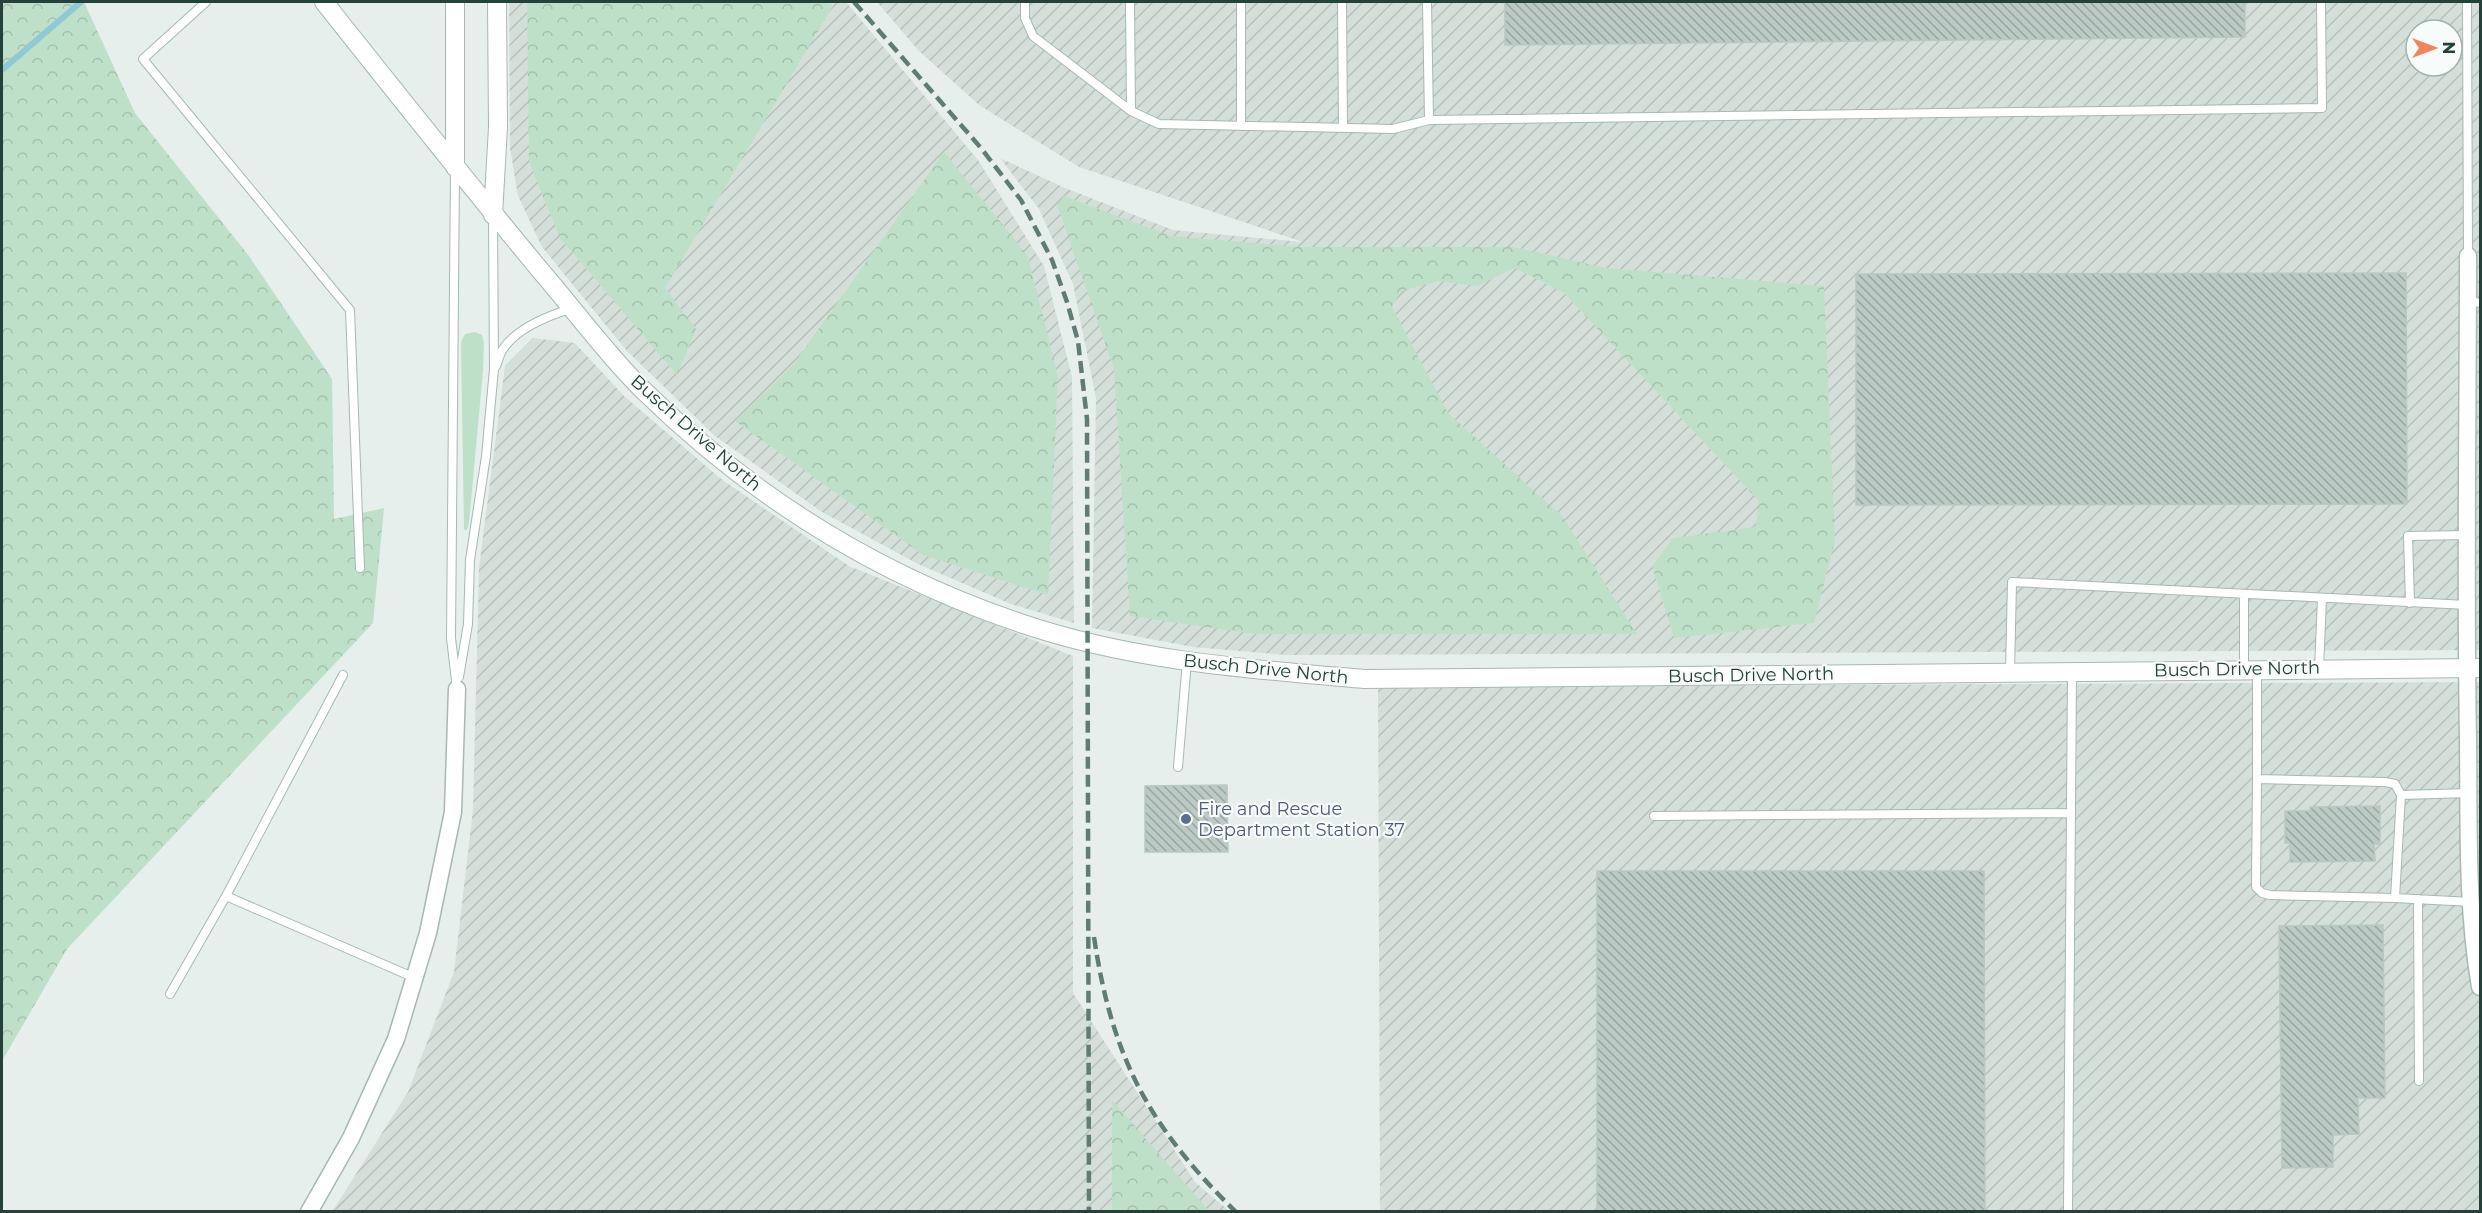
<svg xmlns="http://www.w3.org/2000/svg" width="2482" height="1213" viewBox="0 0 2482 1213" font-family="Montserrat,sans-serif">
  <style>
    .industrial { fill: url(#industrial-furrows); fill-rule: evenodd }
    .green { fill: #bfe0c8 }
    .forest { fill: url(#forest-crowns) }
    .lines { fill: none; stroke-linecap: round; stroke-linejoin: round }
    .stream { stroke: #8ec9d4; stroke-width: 6 }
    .building { fill: url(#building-back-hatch); stroke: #b8c9c2; stroke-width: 1.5 }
    .service-casing { stroke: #a8b8b2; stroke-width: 10 }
    .minor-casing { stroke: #a8b8b2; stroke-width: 19 }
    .tertiary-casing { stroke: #a8b8b2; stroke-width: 20 }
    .service { stroke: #fff; stroke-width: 8 }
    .minor { stroke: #fff; stroke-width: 16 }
    .tertiary { stroke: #fff; stroke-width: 18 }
    .rail { stroke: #5f7d75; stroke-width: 4.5; stroke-dasharray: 12 6; stroke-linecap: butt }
    .service-dot { fill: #5c6f8a; stroke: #f7fbf9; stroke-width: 2 }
    .labels { text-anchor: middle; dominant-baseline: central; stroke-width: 4.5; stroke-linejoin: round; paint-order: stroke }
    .street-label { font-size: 18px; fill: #24423a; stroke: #f7fbf9 }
    .service-label { font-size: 18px; fill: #4e5e75; stroke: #f7fbf9; text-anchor: start }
  </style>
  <defs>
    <pattern id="industrial-furrows" width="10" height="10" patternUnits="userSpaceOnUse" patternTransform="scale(1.5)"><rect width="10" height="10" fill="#d4dfda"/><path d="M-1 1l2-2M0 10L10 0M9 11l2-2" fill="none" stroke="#b6c1bc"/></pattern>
    <pattern id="forest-crowns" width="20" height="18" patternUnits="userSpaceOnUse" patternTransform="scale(1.5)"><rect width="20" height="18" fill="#bfe0c8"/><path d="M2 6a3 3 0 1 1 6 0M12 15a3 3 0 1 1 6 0" fill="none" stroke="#a4c1ad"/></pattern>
    <pattern id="building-back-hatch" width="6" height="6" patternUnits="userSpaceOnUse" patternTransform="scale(1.5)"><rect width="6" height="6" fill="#bbcac4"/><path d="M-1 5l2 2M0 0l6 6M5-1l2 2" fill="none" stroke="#98a6a0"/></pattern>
  </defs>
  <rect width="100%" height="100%" fill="#e6efeb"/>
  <path class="industrial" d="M509 2H846L978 160 1044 266 1072 377 1074 623 1011 604 918 564 822 512 715 436 627 351 542 247 518 196 510 148Z
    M877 2H2480V650L1286 655 1193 647 1092 628 1096 398 1073 284 1039 209 1000 158 1065 188 1173 230 1303 242 1079 167 979 105 919 51ZM2416 30H2452V66H2416Z
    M533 338 575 343 624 396 721 479 849 566 1073 656V993L1195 1182 1229 1211 332 1212 408 1092 454 972 473 810 479 568 505 366Z
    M2480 682V1211H1380L1378 687Z"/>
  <path class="green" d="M475 332 482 335 484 344 483 371 469 523 467 530H464L461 342 465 334Z"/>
  <path class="forest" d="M2 2H84L135 113 249 256 332 379 334 519 384 508 373 623 67 949 2 1061Z
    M527 2H829L833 6 665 288 696 329 677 375 560 238 529 162Z
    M944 152 1028 256 1058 376 1048 595 923 555 735 421 793 365Z
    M1064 196 1171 236 1300 247H1514L1606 268 1824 286 1835 540 1814 623 1674 638 1652 566 1673 538 1756 527 1759 501 1564 293 1515 268 1477 286 1438 281 1400 292 1392 307 1448 413 1562 516 1637 634H1254L1130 616 1114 369 1057 205Z
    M1112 1100 1209 1211H1112Z"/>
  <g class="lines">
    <path class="stream" d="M2 70 81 2"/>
  </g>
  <path class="building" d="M1505 2H2245V37L1505 45Z
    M2406 273 2407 504 1856 505V274Z
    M1227 785 1228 852H1145V786Z
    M2380 806V844H2374L2375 861 2290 862V843H2285V811H2311L2310 807Z
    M1597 871H1984L1985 1212H1597Z
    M2383 925 2385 1098H2358L2359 1134 2333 1135V1167L2282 1168 2279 926Z"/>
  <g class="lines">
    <defs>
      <path id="service" d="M206 2 143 59 350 310 360 568
        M1025 2V18L1033 36 1131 111 1159 124 1393 129 1429 120
        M1130 2 1131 111
        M1241 2V126
        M1342 2 1343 128
        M1427 2 1429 120 2322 108 2321 2
        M2467 2 2468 256
        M455 170 451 638 457 689
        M2468 301 2480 303
        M496 366C498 361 500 353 503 349 517 328 550 315 573 308
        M2410 603 2408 536 2467 535
        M2244 669V594
        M2319 669 2322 599
        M2257 670V779L2385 782 2395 784 2401 795 2395 898 2472 902
        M2010 672 2012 582 2467 605
        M343 675 226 896 415 978
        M459 677 468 624 470 560 486 456 494 369 493 218
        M1178 767 1187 661
        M2257 779 2256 887 2262 893 2270 895 2395 898
        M2401 795 2469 793
        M1654 816 2071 813
        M2418 899 2419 1081
        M170 994 226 896
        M2068 1212 2072 672"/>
      <path id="minor" d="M2468 256C2468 417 2465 577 2468 738 2469 820 2466 905 2480 987
        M309 1212 351 1138 396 1039 428 933 453 812 457 689"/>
      <path id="tertiary" d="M324 2C397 94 470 186 545 276 576 312 609 357 643 390 751 496 879 576 1023 624 1133 661 1249 669 1364 679L2480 668
        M455 2V167
        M493 215 498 127 497 2"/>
    </defs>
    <use href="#service" class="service-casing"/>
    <use href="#minor" class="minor-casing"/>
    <use href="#tertiary" class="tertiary-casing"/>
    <use href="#service" class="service"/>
    <use href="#minor" class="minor"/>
    <use href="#tertiary" class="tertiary"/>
    <path class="rail" d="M854 2 981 148 1021 200 1052 260 1067 302 1078 341 1087 419 1089 1212
      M1094 937C1112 1058 1149 1127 1236 1212"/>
  </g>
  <circle class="service-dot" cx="1186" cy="819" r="6"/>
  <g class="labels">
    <g class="street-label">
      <text transform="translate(696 433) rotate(41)">Busch Drive North</text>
      <text transform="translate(1266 669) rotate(6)">Busch Drive North</text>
      <text transform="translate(2237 669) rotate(-1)">Busch Drive North</text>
      <text transform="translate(1751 675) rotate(-1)">Busch Drive North</text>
    </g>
    <g class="service-label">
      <text x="1198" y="809">Fire and Rescue<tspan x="1198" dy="21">Department Station 37</tspan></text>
    </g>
  </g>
  <rect width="2482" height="1213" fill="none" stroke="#24423a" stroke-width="6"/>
  <g transform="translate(2434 48) rotate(90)"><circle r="28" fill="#f7fbf9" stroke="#a3b1ad" stroke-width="1.5"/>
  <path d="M0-4.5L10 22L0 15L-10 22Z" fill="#f4845f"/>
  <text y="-9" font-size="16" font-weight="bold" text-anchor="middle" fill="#24423a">N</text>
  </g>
</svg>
